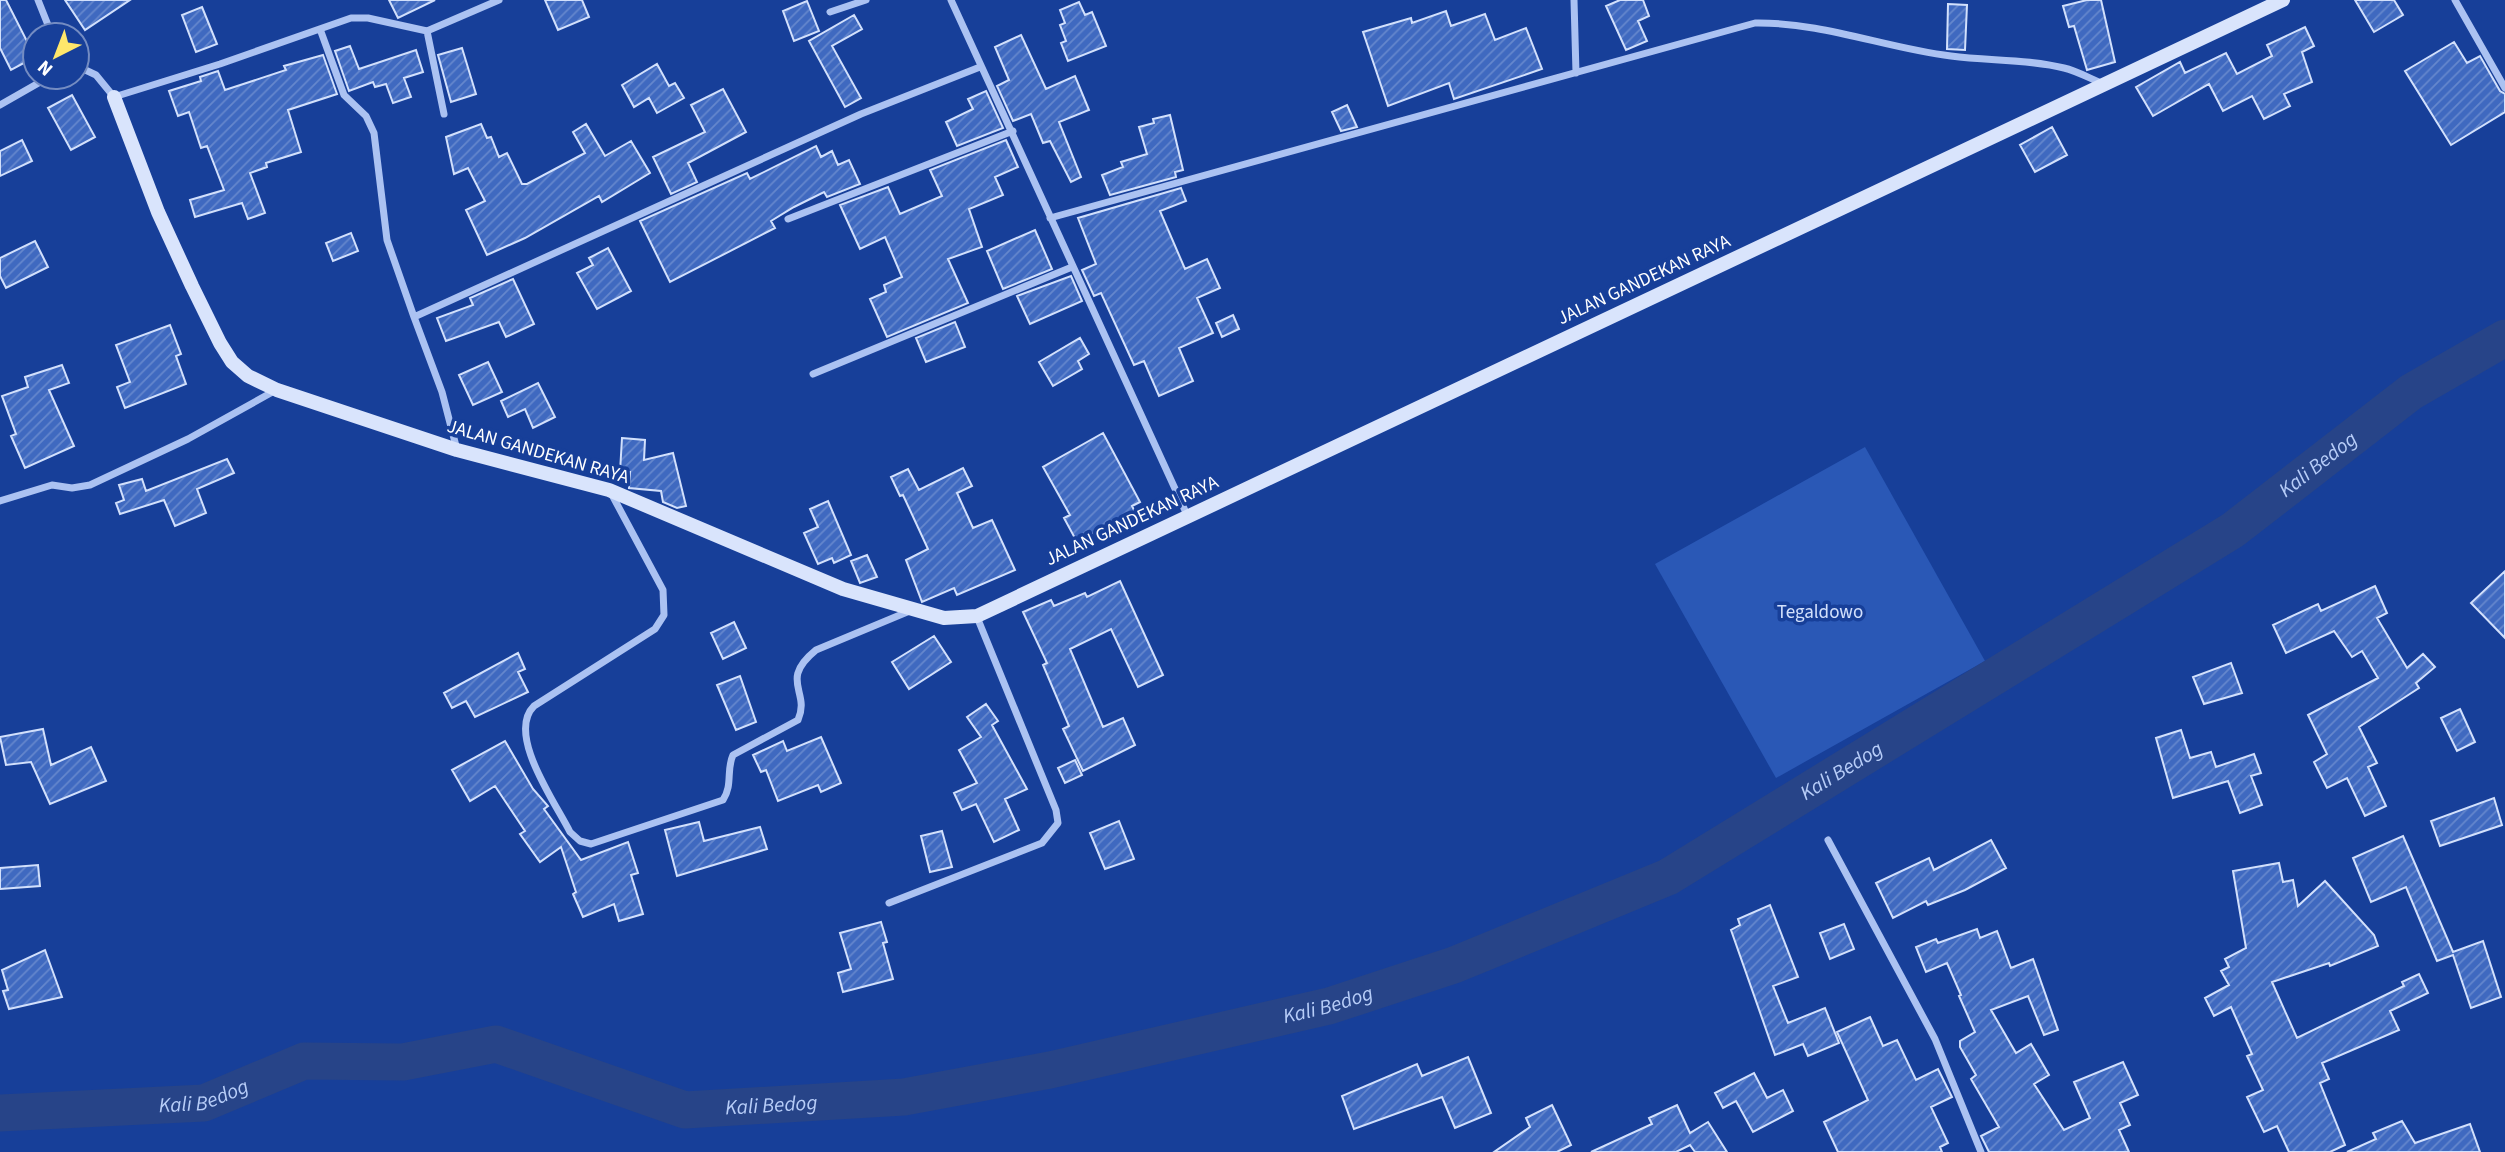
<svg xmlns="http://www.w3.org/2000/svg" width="2505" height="1152" viewBox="0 0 2505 1152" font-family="'Source Sans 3',sans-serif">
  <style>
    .park { fill: #2a58b6 }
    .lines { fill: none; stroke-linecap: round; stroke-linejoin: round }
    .river { stroke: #274488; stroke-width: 37 }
    .building { fill: url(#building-hatch); stroke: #d2e0fc; stroke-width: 2 }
    .street { stroke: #abc2f2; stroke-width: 7 }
    .secondary { stroke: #d9e4fc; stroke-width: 14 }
    .labels { text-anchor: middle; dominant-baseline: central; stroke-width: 7; stroke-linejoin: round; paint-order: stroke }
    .street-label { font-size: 19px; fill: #fff; stroke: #173f99 }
    .park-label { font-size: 19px; fill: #d2e0fc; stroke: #173f99 }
    .water-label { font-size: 21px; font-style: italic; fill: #b7cdf8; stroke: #173f99 }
  </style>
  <defs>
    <pattern id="building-hatch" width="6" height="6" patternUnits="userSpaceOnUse" patternTransform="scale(1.75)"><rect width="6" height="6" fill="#3f69c0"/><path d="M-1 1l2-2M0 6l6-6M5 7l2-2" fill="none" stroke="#6587cd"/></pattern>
  </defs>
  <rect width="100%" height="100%" fill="#173f99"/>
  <path class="park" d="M1865 447 1985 661 1776 778 1655 564Z"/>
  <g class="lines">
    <path class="river" id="s1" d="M0 1113 204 1103 304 1061 403 1062 496 1044 685 1110 904 1097 1050 1070 1329 1006 1454 965 1668 877 2233 530 2411 392 2505 338"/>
  </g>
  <path class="building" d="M0 0H6L35 57 11 70 0 48Z
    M65 0H130L85 30Z
    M389 0H435L398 18Z
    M545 0H582L589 17 558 30Z
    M1620 0H1643L1649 16 1638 21 1647 41 1626 50 1606 6Z
    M2087 0H2101L2115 62 2087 70 2074 26 2069 27 2063 6Z
    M2355 0H2394L2403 15 2374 32Z
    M807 1 819 31 794 41 783 11Z
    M1079 2 1085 15 1092 12 1106 46 1068 61 1061 43 1066 41 1060 25 1065 23 1060 10Z
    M1948 4 1967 5 1965 50 1947 49Z
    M202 7 217 44 196 52 182 15Z
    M1446 11 1451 26 1485 14 1495 40 1526 28 1542 69 1454 99 1449 83 1388 106 1363 32 1411 18 1412 23Z
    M854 15 862 29 832 46 861 98 845 107 809 41Z
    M2305 27 2314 46 2302 52 2312 82 2284 94 2290 106 2264 119 2252 96 2223 111 2209 84 2153 116 2136 87 2180 62 2185 73 2226 53 2237 74 2272 56 2267 45Z
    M1021 35 1046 89 1075 76 1089 110 1059 122 1081 177 1071 182 1050 141 1043 143 1031 114 1013 121 997 86 1009 80 995 47Z
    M2454 42 2467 63 2480 56 2500 91 2505 94V112L2451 145 2405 71Z
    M350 46 359 69 416 50 423 72 404 78 411 97 393 103 386 84 375 87 373 82 349 91 335 51Z
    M462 48 476 94 451 102 438 55Z
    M323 55 337 94 288 110 301 152 266 163 267 167 250 173 265 213 248 219 242 203 195 217 190 200 224 190 207 146 201 148 189 112 178 116 169 91 201 81 200 77 218 71 225 90 286 70 284 66Z
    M657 64 669 86 675 83 684 98 657 113 649 98 634 107 622 85Z
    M723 89 746 132 688 163 697 182 671 194 653 157 705 132 691 105Z
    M986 91 1003 128 957 146 946 122 973 109 968 99Z
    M72 95 95 137 71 150 48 108Z
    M1347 105 1357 127 1341 131 1332 112Z
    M1170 115 1183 170 1175 172 1176 177 1110 195 1102 175 1123 167 1121 162 1147 154 1139 127 1154 123 1153 119Z
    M481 124 487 138 491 137 499 157 507 153 522 184H527L585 153 573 132 586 124 605 156 631 141 650 173 602 202 599 196 525 238 487 255 466 210 485 201 468 168 454 174 446 137Z
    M2052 127 2067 155 2035 172 2020 145Z
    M22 140 32 161 0 176V151Z
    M1006 140 1018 167 995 177 1003 195 969 209 982 247 948 259 968 303 887 337 870 299 886 292 884 285 902 277 885 237 860 249 840 205 888 187 900 214 942 196 930 170Z
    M816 146 821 157 832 151 838 165 849 160 860 184 827 197 824 192 794 207 771 221 775 228 670 282 640 221 747 173 750 179Z
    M1181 188 1186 201 1160 211 1185 269 1207 259 1220 288 1197 298 1213 333 1179 348 1193 381 1159 396 1144 361 1134 365 1101 293 1094 296 1082 270 1096 264 1078 218Z
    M1035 230 1052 269 1003 289 987 251Z
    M351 233 358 251 333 261 326 243Z
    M35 241 48 267 6 288 0 276V258Z
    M608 248 631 291 597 309 577 273 593 265 589 258Z
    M1071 276 1082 301 1030 324 1017 296Z
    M513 279 534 324 506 337 499 322 446 341 437 318 473 305 470 298Z
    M1233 315 1239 329 1222 337 1216 323Z
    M955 322 965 347 926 362 916 338Z
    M170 325 181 354 176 356 186 384 125 408 117 387 130 382 116 345Z
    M1080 338 1089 354 1078 361 1082 369 1053 386 1039 362Z
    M488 362 502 392 473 405 459 375Z
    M62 365 69 383 49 390 74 446 25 468 11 436 16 434 2 396 28 387 25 377Z
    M538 383 555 417 533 428 525 409 508 417 501 401Z
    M1103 433 1140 502 1132 506 1138 518 1102 537 1098 531 1077 542 1064 518 1070 515 1043 467Z
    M622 438 645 440 644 460 673 453 686 506 677 508 663 502 661 491 629 488 630 472H620Z
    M227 459 234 473 197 489 206 513 175 526 164 500 120 514 116 503 124 500 119 485 142 479 146 491Z
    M963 468 972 486 957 493 973 528 992 520 1015 570 957 595 954 588 922 602 906 560 928 549 903 495 900 496 891 477 908 469 919 490Z
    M828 501 851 555 834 563 832 558 818 564 804 533 818 527 810 509Z
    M867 555 877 577 860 583 851 561Z
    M2505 571V638L2471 603Z
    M1120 581 1163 675 1138 687 1111 629 1070 649 1103 727 1123 718 1135 745 1083 771 1063 729 1069 726 1043 665 1047 663 1023 612 1051 600 1054 606 1085 593 1087 597Z
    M2375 586 2387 613 2377 618 2407 668 2423 654 2435 667 2416 683 2419 688 2359 727 2377 763 2368 767 2386 806 2365 816 2347 778 2327 788 2314 762 2327 754 2308 715 2378 678 2362 651 2352 657 2334 631 2286 653 2273 625 2318 604 2321 611Z
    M734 622 746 648 723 659 711 633Z
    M934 636 951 662 909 689 892 662Z
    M518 653 525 669 518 672 528 692 475 717 466 701 452 708 444 693Z
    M2231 663 2242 693 2204 704 2193 677Z
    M740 676 756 722 736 730 717 685Z
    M986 704 998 721 992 725 1027 789 1005 799 1019 830 994 842 976 804 962 810 954 793 977 783 959 750 981 737 967 717Z
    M2460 709 2475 742 2457 751 2441 718Z
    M43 729 51 765 91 747 106 781 50 804 31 762 6 765 0 737Z
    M2181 730 2190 758 2211 752 2216 767 2254 754 2261 773 2251 776 2262 805 2240 813 2228 781 2173 798 2156 738Z
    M821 737 841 783 821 792 818 785 778 801 766 770 761 772 753 755 783 741 787 751Z
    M505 741 533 789 548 806 544 809 581 860 628 842 638 873 631 875 643 914 619 921 614 904 583 917 573 894 576 892 561 847 540 862 520 834 525 831 495 786 470 801 452 770Z
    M1075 760 1082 775 1065 783 1058 768Z
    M2494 798 2502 825 2440 846 2431 821Z
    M1119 821 1134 859 1105 869 1090 833Z
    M699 822 704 841 760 827 767 849 677 876 665 830Z
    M942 831 952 867 930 872 921 836Z
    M2403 836 2453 952 2483 941 2501 997 2471 1008 2453 955 2437 961 2406 887 2371 902 2353 858Z
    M1991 840 2006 868 1965 890 1928 905 1926 901 1893 918 1876 883 1929 858 1934 870Z
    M2279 863 2283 882 2293 880 2298 906 2325 881 2374 935 2378 946 2330 966 2329 963 2272 982 2297 1038 2404 986 2402 982 2419 974 2428 993 2390 1011 2399 1030 2322 1063 2329 1079 2320 1083 2345 1145 2330 1152H2289L2277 1126 2264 1132 2247 1097 2263 1090 2247 1056 2252 1054 2231 1007 2214 1016 2205 998 2229 985 2221 971 2229 967 2225 959 2246 948 2233 871Z
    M38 865 40 886 0 889V868Z
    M1770 905 1798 977 1773 986 1788 1023 1825 1008 1839 1043 1808 1056 1803 1044 1775 1055 1731 930 1740 925 1738 919Z
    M881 922 887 942 883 943 893 979 843 992 838 973 851 969 840 933Z
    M1844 924 1854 949 1830 959 1820 933Z
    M1977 929 1980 938 1997 931 2011 968 2033 959 2058 1030 2044 1035 2028 996 1991 1010 2016 1053 2031 1044 2049 1075 2034 1084 2064 1130 2090 1118 2074 1082 2123 1062 2138 1095 2120 1103 2130 1125 2119 1130 2129 1152H1989L1981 1136 1999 1127 1971 1079 1976 1075 1960 1047V1041L1975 1032 1959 996 1961 995 1947 963 1926 972 1916 947 1936 939 1938 943Z
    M45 950 62 997 9 1009 3 991 8 990 2 970Z
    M1870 1017 1883 1046 1897 1040 1916 1080 1938 1069 1952 1097 1931 1107 1948 1143 1940 1147 1942 1152H1838L1824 1122 1868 1100 1837 1032Z
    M1468 1057 1491 1113 1455 1128 1442 1097 1354 1129 1342 1096 1417 1064 1422 1076Z
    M1754 1073 1767 1098 1783 1090 1793 1111 1753 1132 1736 1101 1723 1108 1715 1093Z
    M1552 1105 1571 1145 1557 1152H1494L1530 1127 1526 1118Z
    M1677 1105 1690 1133 1708 1122 1727 1152H1695L1690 1145 1676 1152H1591L1652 1124 1649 1118Z
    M2402 1121 2415 1143 2470 1124 2480 1152H2347L2376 1139 2373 1133Z"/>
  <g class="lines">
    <path class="street" d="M38 0 52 35
      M951 0 1188 517
      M1574 0 1576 73
      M2455 0 2505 88
      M830 12 866 0
      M320 29 344 95 366 116 374 133 387 240 414 317
      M427 31 444 114
      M77 66 96 75 114 97 220 64 351 18H368L427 31 499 0
      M0 105 49 77
      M1050 218 1755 23C1823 22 1885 48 1951 56 1989 61 2027 59 2064 68 2077 71 2091 79 2104 84
      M788 219 1013 131
      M813 374 1072 267
      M457 450 442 392 414 317 861 114 980 67
      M611 493 663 590 664 615 655 629 534 706C506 734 555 802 570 832L580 841 591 844 723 800C733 785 726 770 733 755L798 720C811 691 778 681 816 650L912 610
      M0 501 52 485 72 488 90 485 188 439 276 390
      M1828 840 1935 1039 1981 1152
      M889 903 1042 843 1058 823 1056 810 977 617"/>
    <path class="secondary" d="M114 97 158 212 192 286 220 343 232 362 248 376 277 390 457 450 609 490 843 589 944 618 977 616 2283 0"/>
  </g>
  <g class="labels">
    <g class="street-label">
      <text transform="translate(1644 280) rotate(-25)">JALAN GANDEKAN RAYA</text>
      <text transform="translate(538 452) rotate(16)">JALAN GANDEKAN RAYA</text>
      <text transform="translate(1132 521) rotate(-25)">JALAN GANDEKAN RAYA</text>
    </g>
    <g class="park-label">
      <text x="1820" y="612">Tegaldowo</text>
    </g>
    <g class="water-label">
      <text stroke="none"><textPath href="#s1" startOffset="2494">Kali Bedog</textPath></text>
      <text stroke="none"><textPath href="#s1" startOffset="1927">Kali Bedog</textPath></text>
      <text stroke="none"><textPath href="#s1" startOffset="1360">Kali Bedog</textPath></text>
      <text stroke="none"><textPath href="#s1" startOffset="205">Kali Bedog</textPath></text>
      <text stroke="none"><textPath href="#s1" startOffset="793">Kali Bedog</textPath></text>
    </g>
  </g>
  <g transform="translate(56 56) rotate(222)"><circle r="33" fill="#173f99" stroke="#748cc2" stroke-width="2"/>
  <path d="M0-5L12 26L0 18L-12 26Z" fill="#ffe76b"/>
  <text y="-10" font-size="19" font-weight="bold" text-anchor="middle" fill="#ffffff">N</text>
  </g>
</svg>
